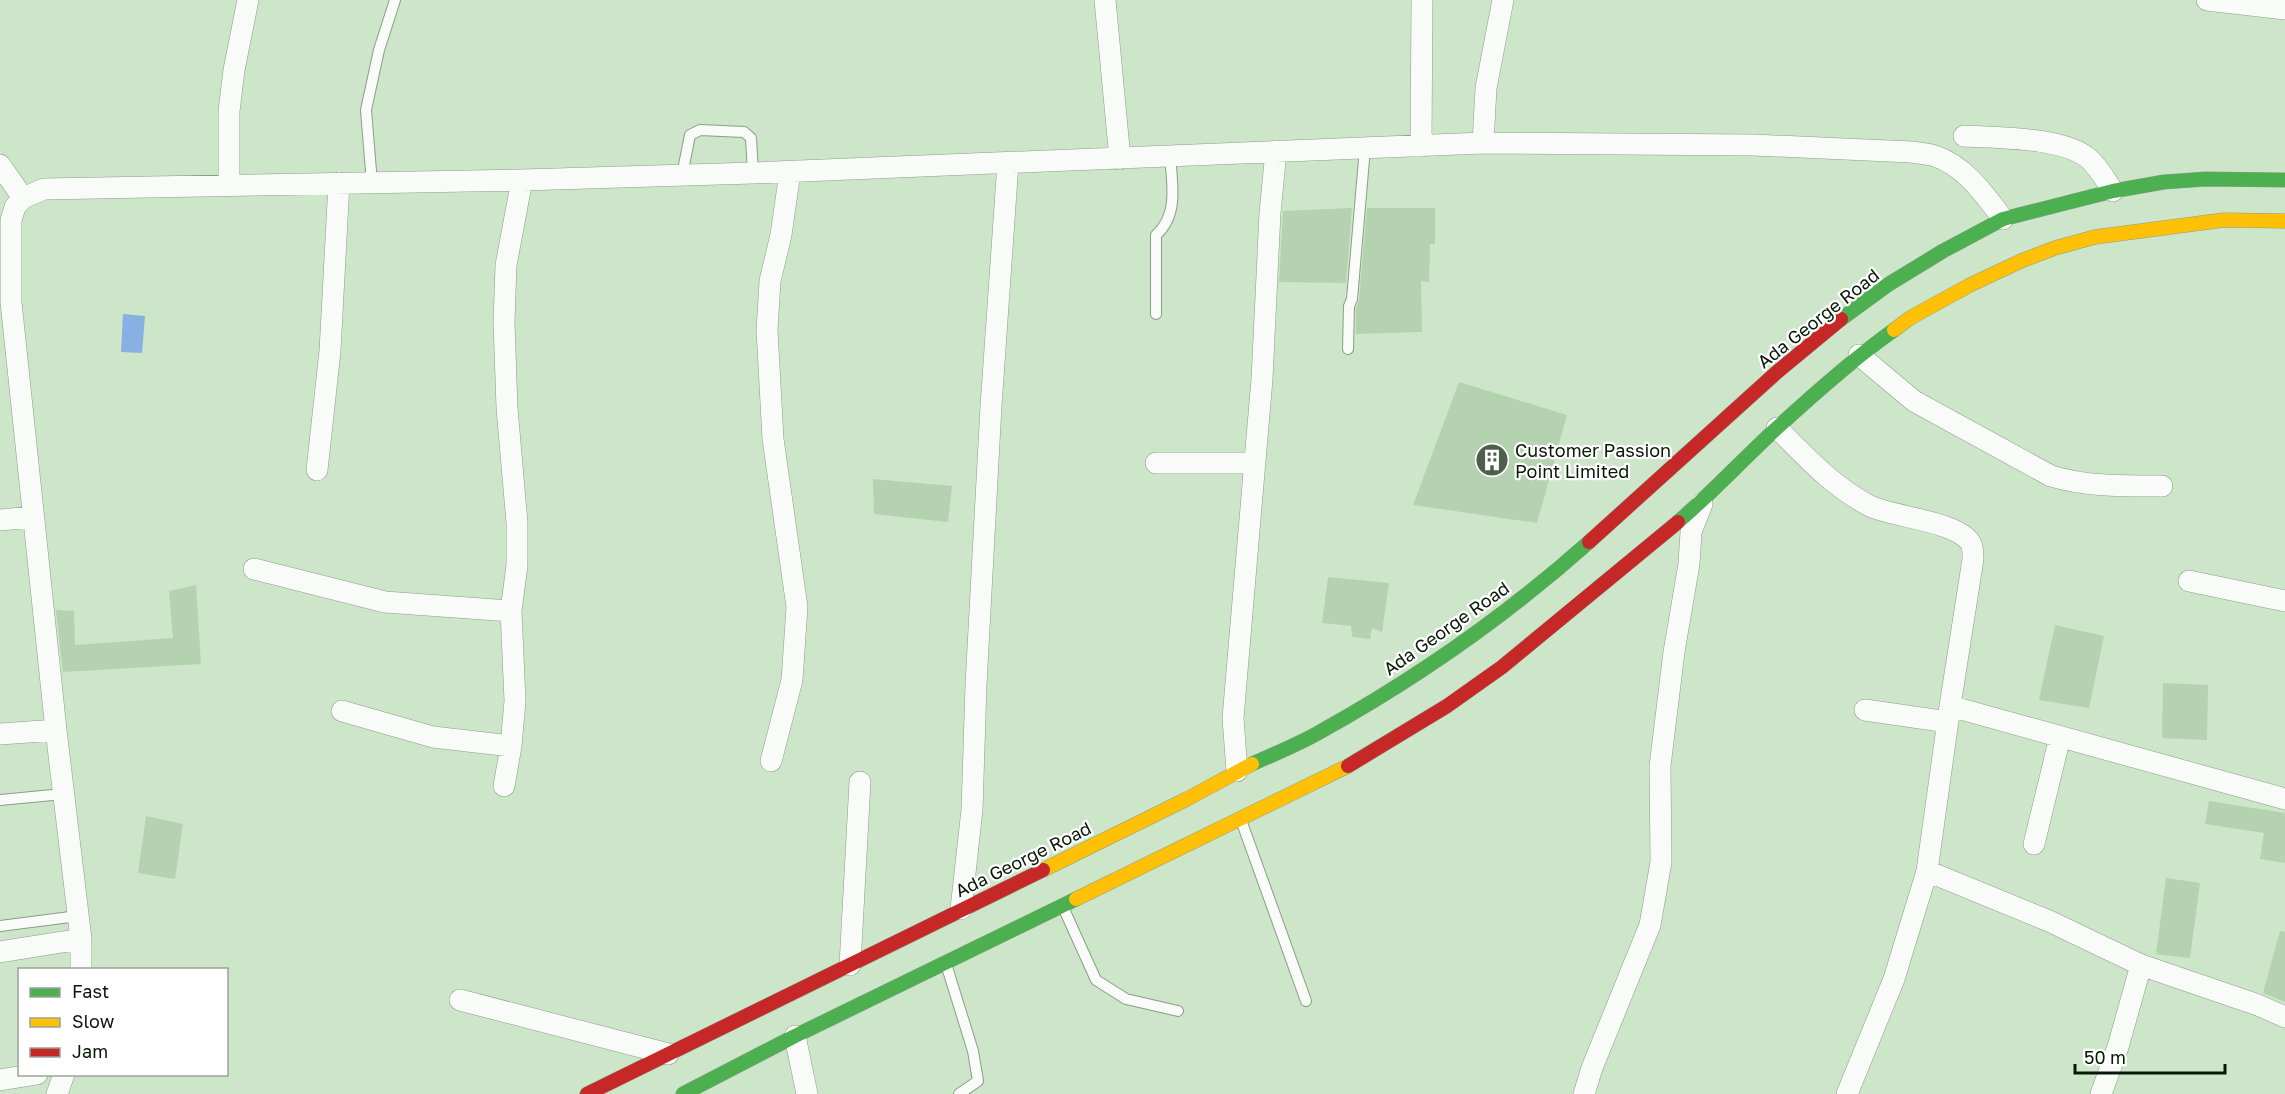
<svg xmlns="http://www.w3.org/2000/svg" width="2285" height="1094" viewBox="0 0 2285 1094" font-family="'Golos Text',sans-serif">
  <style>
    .water { fill: #88b0e2 }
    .building { fill: #b4d1b0 }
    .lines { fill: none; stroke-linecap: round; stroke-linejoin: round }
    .lane-casing { stroke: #8b9e88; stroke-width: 12 }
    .street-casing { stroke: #8b9e88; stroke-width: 22 }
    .fast-casing { stroke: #8b9e88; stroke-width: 15 }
    .slow-casing { stroke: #8b9e88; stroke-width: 15 }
    .jam-casing { stroke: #8b9e88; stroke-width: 15 }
    .lane { stroke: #f8fbf7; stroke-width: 10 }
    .street { stroke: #f8fbf7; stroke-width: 21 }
    .fast { stroke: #4caf50; stroke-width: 14 }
    .slow { stroke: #ffc107; stroke-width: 14 }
    .jam { stroke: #c62828; stroke-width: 14 }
    .labels { text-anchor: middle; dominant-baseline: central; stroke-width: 4.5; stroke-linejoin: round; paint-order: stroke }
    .street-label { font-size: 18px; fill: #081806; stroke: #fff }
    .poi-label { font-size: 18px; fill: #081806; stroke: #fff; text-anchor: start }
  </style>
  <rect width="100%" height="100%" fill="#cde6c9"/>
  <path class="water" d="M123 314 145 316 142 353 121 352Z"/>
  <path class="building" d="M1352 208 1346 283 1279 282 1283 211Z
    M1367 208H1435V244H1430L1429 282 1421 281 1422 332 1356 334V308L1359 300Z
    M1459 382 1567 415 1537 523 1413 505Z
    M873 479 952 486 948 522 874 514Z
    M1328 577 1389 583 1382 632 1372 628 1370 639 1352 637 1351 626 1322 623Z
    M196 585 201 664 63 672 56 610 74 611 75 645 173 638 169 591Z
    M2055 625 2104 636 2089 708 2039 700Z
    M2163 683 2208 685 2207 740 2162 738Z
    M2209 801 2285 813V863L2260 859 2264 833 2205 824Z
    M146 816 183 824 175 879 138 873Z
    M2166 878 2200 883 2190 958 2156 954Z
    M2280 931 2285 932V1002L2263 993Z"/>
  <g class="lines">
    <defs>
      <path id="lane" d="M682 175 690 135 700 130 744 132 751 138 753 173
        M372 183 366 110 379 50 395 0
        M1156 314V235C1179 215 1172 183 1170 156
        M1348 349 1349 306 1352 299 1365 148
        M0 800 63 794
        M1241 820 1306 1001
        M1063 907 1096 980 1126 999 1178 1011
        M0 926 78 916
        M946 964 973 1051 978 1081 959 1094"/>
      <path id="street" d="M1105 0 1120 159
        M2207 0 2285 9
        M1964 136C1998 138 2062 137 2088 158 2098 166 2106 181 2113 191
        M1483 143 1486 88 1503 0
        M1421 146 1422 0
        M0 165 23 198
        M229 185V111L234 70 248 0
        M1859 355 1914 401 2051 476C2088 487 2124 486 2162 486
        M1777 428C1806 457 1833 487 1870 506 1893 517 1955 521 1970 542 1973 546 1973 554 1973 559L1950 706 1927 871 1894 979 1847 1094
        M1156 463H1255
        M317 470 330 351 339 183
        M0 520 33 517
        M254 569 385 602 511 611
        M2189 581 2285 601
        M1950 706 2285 799
        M1865 710 1948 722
        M342 711 433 737 511 746
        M0 734 56 730
        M771 761 792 680 797 607 773 439 767 330 770 281 781 235 790 172
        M1237 771 1233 718 1262 379 1270 213 1276 151
        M504 786 511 746 515 701 511 611 517 565V523L507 408 504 322 506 265 522 180
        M2034 844 2060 737
        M1927 871 2049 921 2141 965 2258 1005 2285 1017
        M961 909 972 810 976 685 991 406 1008 163
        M0 952 81 939
        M850 965 860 782
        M81 970V939L56 730 11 302V220L15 207 23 198 44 189 522 180 753 173 1483 143 1753 145 1911 152C1919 153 1928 154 1935 156 1965 166 1985 195 2003 219
        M460 1000 668 1054
        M795 1036 807 1094
        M0 1080 37 1074
        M57 1094 64 1074
        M1584 1094 1592 1068 1650 925 1661 862 1660 766 1674 652 1689 564 1691 532 1702 504
        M2101 1094 2118 1047 2141 965"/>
      <path id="fast" d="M1841 319 1889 284 1943 251 2003 219 2113 191 2164 182 2206 179 2285 180
        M1678 522C1713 492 1744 458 1778 427 1815 393 1853 359 1894 330
        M1252 764C1274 754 1297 745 1318 733 1414 680 1507 615 1589 542
        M683 1094 795 1036 1076 899"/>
      <path id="slow" d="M1894 330 1910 318 1970 285 2021 261 2055 248 2095 237 2224 220 2285 221
        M1043 870 1187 799 1252 764
        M1076 899 1348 766"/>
      <path id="jam" d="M1589 542 1777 372 1841 319
        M1348 766 1447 706 1502 667 1678 522
        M587 1094 1043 870"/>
    </defs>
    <use href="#lane" class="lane-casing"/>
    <use href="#street" class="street-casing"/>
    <use href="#fast" class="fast-casing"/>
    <use href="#slow" class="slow-casing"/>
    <use href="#jam" class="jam-casing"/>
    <use href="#lane" class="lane"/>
    <use href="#street" class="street"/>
    <use href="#fast" class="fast"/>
    <use href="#slow" class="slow"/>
    <use href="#jam" class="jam"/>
  </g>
  <defs>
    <symbol id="building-disc" viewBox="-11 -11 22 22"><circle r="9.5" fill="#4d604a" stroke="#fff"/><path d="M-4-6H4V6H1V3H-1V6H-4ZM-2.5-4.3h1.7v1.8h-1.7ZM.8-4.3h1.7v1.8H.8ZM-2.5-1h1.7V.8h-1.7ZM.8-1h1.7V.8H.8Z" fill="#fff"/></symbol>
  </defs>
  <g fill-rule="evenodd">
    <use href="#building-disc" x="1473" y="441" width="38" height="38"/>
  </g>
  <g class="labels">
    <g class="street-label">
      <text transform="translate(1818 318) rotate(-38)">Ada George Road</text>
      <text transform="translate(1446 628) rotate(-35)">Ada George Road</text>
      <text transform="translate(1023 859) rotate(-26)">Ada George Road</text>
    </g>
    <g class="poi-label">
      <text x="1515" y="450">Customer Passion<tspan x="1515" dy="21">Point Limited</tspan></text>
    </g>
  </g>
  <rect x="18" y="968" width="210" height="108" fill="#ffffff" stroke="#9ca39b" stroke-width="1.5"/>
  <rect x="30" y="988" width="30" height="9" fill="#4caf50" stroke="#9ca39b" stroke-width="1.5"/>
  <text x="72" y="998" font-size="18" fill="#081806">Fast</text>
  <rect x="30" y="1018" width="30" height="9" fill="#ffc107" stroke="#9ca39b" stroke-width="1.5"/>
  <text x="72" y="1028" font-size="18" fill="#081806">Slow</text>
  <rect x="30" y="1048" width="30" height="9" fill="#c62828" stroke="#9ca39b" stroke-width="1.5"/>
  <text x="72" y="1058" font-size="18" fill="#081806">Jam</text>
  <path d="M2075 1064v9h150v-9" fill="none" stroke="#081806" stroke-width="3"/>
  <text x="2084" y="1064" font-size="18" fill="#081806" stroke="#ffffff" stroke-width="4.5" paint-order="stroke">50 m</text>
</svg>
